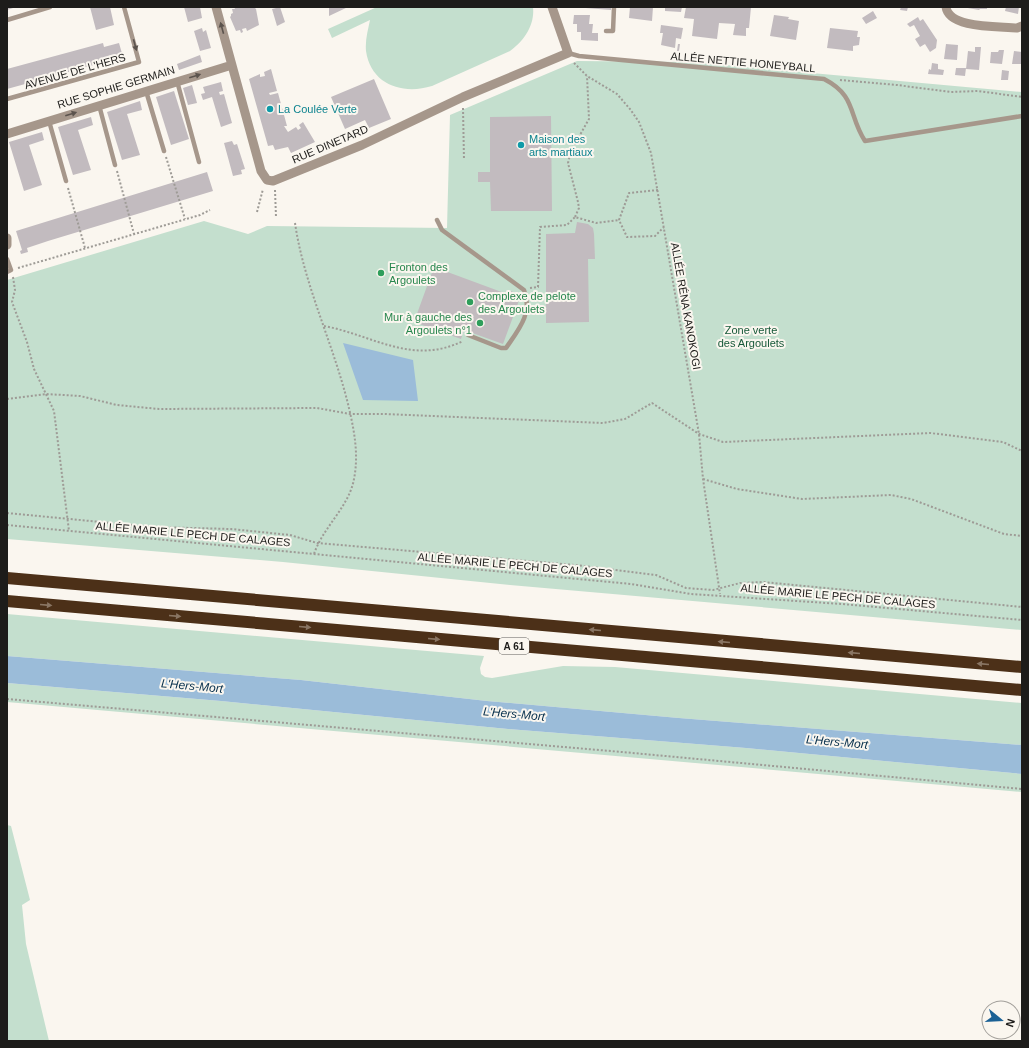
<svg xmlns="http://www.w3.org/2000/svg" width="1029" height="1048" viewBox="0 0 1029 1048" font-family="Arial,sans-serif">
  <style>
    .green { fill: #c4dfce }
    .water { fill: #9bbcd9 }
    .building { fill: #c2bbbf }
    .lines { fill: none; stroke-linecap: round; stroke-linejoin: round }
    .path { stroke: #9e9b96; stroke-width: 2; stroke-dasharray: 2 2; stroke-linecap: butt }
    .lane { stroke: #a6978b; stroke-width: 4.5 }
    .street { stroke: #a6978b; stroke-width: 9 }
    .highway { stroke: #4c3018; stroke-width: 12 }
    .oneway { fill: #5b534d }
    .oneway2 { fill: #897563 }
    .culture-dot { fill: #0f9aa8; stroke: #faf6ef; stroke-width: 1.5 }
    .leisure-dot { fill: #2e9e5b; stroke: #faf6ef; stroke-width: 1.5 }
    .labels { text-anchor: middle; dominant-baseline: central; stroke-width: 4; stroke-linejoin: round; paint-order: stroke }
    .shield { fill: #faf6ef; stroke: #5f5d5a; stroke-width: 1 }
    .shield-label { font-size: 10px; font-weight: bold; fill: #1d1c1a }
    .street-label { font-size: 11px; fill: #1d1c1a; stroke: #faf6ef }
    .culture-label { font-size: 11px; fill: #0d838f; stroke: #faf6ef; text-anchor: start }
    .leisure-label { font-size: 11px; fill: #27864d; stroke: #faf6ef; text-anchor: start }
    .park-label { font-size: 11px; fill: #165838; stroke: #faf6ef }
    .water-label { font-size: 12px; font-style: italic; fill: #062f4c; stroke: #faf6ef }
  </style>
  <rect width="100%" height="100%" fill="#faf6ef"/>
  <path class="green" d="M377 7H533C535 25 524 41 510 51L432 86C403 95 371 85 366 51 365 40 368 30 370 20L332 38 328 29Z
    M577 61 691 62 1022 92V630L510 585 283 562 7 539V280L204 221 248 234 267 226 447 228 450 115Z
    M7 614 484 656 480 668 481 674 485 677 492 678 563 666 615 667 1022 703V745L679 718 487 701 301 680 7 656Z
    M7 683 221 701 508 729 746 748 1022 774V792L7 702Z
    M7 825 11 826 30 900 22 905 26 944 49 1041H7Z"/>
  <path class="water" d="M343 343 413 360 418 401 363 400Z
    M7 656 301 680 487 701 679 718 1022 745V774L746 748 508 729 221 701 7 683Z"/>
  <path class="building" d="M7 7H16L7 10Z
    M90 7H110L114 25 96 30Z
    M184 7H200L202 18 188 22Z
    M234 7H254L256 9 259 25 247 31 246 28 242 29 243 32 241 33 240 30 236 31 230 17 231 16V14L233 13 232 9H235Z
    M280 7 285 22 277 26 272 9Z
    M329 7H348L329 16Z
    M573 7H611V10Z
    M630 7H653L652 21 629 18Z
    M665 7H682L681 12 665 11Z
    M686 7H751L749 28H746V36L733 35 735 24 719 23 717 39 692 36 694 19 684 18Z
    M901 7H908L907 11 900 10Z
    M962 7H987V9H980L979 10Z
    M1006 7H1019L1018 14 1005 11Z
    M873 11 877 18 866 24 862 18Z
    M574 15H590L589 24H593L592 33H598V41L581 40V32H577V24H573Z
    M774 15 789 17 788 19 799 21 796 40 770 36Z
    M918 17 920 21 923 19 937 40 936 48 930 52 925 44 920 47 915 39 920 36 914 25 910 27 907 24Z
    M661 25 683 28 681 39 676 38 675 48 661 45 663 33H660Z
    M202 28 203 32 206 30 211 48 200 51 194 31Z
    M830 28 858 31 857 37H860L859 45 853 46V51L827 48Z
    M103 43 104 47 119 43 123 57 7 89V69Z
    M678 44H680L679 51H677Z
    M946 44 958 45 957 60 944 59Z
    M975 47H981L979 70 966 69 968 51 975 52Z
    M999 50H1004L1002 64 990 63 991 52H998Z
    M1014 51 1022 52V64H1012Z
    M200 55 202 62 179 70 177 64Z
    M932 63 938 64V69L944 70 943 75 928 74 929 69 931 70Z
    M956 68H966L965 76 955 75Z
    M271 69 277 91 269 93 270 95 278 93 287 126H284L288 132 296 127 298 130 301 128 299 125 303 122 315 142 291 153 288 147 275 150 273 145 268 146 249 79 260 74V77L265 76 264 72Z
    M1002 70 1009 71 1008 80H1001Z
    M374 79 391 119 369 128 365 120 345 129 331 97Z
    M221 82 223 91 219 92 220 95 224 94 232 123 221 127 212 97 203 100 201 94 205 93 203 87Z
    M192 85 197 103 188 105 183 88Z
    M174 91 189 139 171 145 156 97Z
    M140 101 142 110 127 114 140 155 122 160 107 112Z
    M551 116 552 211H491L490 182H478V172H490V117Z
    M91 117 93 125 78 130 91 170 73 175 58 127Z
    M42 132 44 140 29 145 42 185 24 191 9 142Z
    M232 141 234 145 237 144 245 169 241 170 242 174 233 176 224 143Z
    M207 172 213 191 48 241 27 248 28 252 21 254 20 251 22 250 16 231Z
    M577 222 588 224 593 228 594 234 595 259H588L589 322 546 323V234L575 233Z
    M434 267 507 294 508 290 521 295 503 344 464 330 461 339 414 322Z"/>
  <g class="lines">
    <path class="path" d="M574 63 587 76 617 94 630 109 639 122 651 153 699 434 703 479 720 594
      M840 80 897 85 951 92 978 91 1022 97
      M463 108 464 160
      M166 157 185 219
      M117 171 134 234
      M68 188 85 248
      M275 190 276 217
      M658 190 629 193 619 220 627 237 655 236 664 227
      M257 212 263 189
      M575 217 579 208 578 202 568 163 571 151 589 119 587 76
      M295 223C304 285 333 343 348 404 354 429 359 454 354 479 349 507 323 527 314 554
      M18 268 200 215 210 210
      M13 277 15 290 12 302 27 342 34 369 54 411 69 531
      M530 288 538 287 540 227 567 225 575 217 596 223 619 220
      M324 326C373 335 412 366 463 341
      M7 399 46 394 80 396 117 405 159 409 317 408 350 414H384L603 423 625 419 652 403 699 434 723 442 930 433 1003 442 1022 451
      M703 479 737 489 802 499 891 495 911 499 1004 534 1022 536
      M7 513 153 527 231 529 290 535 317 543 575 565 656 575 686 588 713 590 740 583 763 582 1022 607
      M7 525 631 584 691 594 842 604 1022 620
      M7 699 622 752 1022 789"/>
    <path class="lane" d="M7 20 50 7
      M606 31H613L614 7
      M568 53 579 56 824 79C857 96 848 115 865 141L1022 116
      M177 81 199 162
      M146 91 164 151
      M7 99 139 62 124 7
      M99 105 115 165
      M49 121 66 181
      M437 220 442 230 524 290C533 313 519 329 506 348H501L468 335
      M7 259 11 270 7 272"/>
    <path class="street" d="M216 7 261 171 267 180 273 181 362 145 463 97 568 53 552 7
      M946 7C949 29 999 26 1017 28L1022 26
      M7 134 232 65
      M7 238V245"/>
    <path class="highway" d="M7 578 1022 667
      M7 601 1022 690"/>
  </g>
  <defs><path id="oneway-solid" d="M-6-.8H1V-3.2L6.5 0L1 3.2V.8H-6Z"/></defs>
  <g class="oneway">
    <use href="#oneway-solid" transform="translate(222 28) rotate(-105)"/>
    <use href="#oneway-solid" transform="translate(135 45) rotate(75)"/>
    <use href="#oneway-solid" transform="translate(195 76) rotate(-17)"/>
    <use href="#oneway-solid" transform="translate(71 114) rotate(-17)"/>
  </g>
  <g class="oneway2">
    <use href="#oneway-solid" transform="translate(46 605) rotate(5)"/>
    <use href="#oneway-solid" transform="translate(175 616) rotate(5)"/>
    <use href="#oneway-solid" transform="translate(305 627) rotate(5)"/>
    <use href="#oneway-solid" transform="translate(595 630) rotate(-175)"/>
    <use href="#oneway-solid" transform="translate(434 639) rotate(5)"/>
    <use href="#oneway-solid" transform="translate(724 642) rotate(-175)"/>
    <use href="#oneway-solid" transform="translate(854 653) rotate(-175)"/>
    <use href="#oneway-solid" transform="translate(983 664) rotate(-175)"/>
  </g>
  <g class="culture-dot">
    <circle cx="270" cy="109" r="4"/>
    <circle cx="521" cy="145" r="4"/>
  </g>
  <g class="leisure-dot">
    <circle cx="381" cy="273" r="4"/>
    <circle cx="470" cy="302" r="4"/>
    <circle cx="480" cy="323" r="4"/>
  </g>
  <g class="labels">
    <rect class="shield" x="499" y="638" width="30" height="16" rx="3"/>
    <g class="shield-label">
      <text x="514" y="646">A 61</text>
    </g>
    <g class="street-label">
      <text transform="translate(743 62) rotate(5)">ALLÉE NETTIE HONEYBALL</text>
      <text transform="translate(75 71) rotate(-16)">AVENUE DE L'HERS</text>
      <text transform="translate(116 87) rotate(-17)">RUE SOPHIE GERMAIN</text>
      <text transform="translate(330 144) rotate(-23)">RUE DINETARD</text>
      <text transform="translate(686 306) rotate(80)">ALLÉE RÉNA KANOKOGI</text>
      <text transform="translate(193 534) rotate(5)">ALLÉE MARIE LE PECH DE CALAGES</text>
      <text transform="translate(515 565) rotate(5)">ALLÉE MARIE LE PECH DE CALAGES</text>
      <text transform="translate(838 596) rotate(5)">ALLÉE MARIE LE PECH DE CALAGES</text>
    </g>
    <g class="culture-label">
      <text x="278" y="109">La Coulée Verte</text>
      <text x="529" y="139">Maison des<tspan x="529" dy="13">arts martiaux</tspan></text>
    </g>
    <g class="leisure-label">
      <text x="389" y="267">Fronton des<tspan x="389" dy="13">Argoulets</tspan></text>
      <text x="478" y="296">Complexe de pelote<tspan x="478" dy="13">des Argoulets</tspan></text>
      <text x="472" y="317" text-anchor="end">Mur à gauche des<tspan x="472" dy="13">Argoulets n°1</tspan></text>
    </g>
    <g class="park-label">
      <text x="751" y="330">Zone verte<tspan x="751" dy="13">des Argoulets</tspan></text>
    </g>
    <g class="water-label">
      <text transform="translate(192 686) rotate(5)">L'Hers-Mort</text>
      <text transform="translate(514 714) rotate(5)">L'Hers-Mort</text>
      <text transform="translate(837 742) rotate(5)">L'Hers-Mort</text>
    </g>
  </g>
  <rect width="1029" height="1048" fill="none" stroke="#1d1c1a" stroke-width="16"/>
  <g transform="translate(1001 1020) rotate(108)"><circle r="19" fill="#faf6ef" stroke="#a29f9a"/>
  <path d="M0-3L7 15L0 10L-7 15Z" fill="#1b6195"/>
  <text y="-6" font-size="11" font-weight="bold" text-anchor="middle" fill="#1d1c1a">N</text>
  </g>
</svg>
